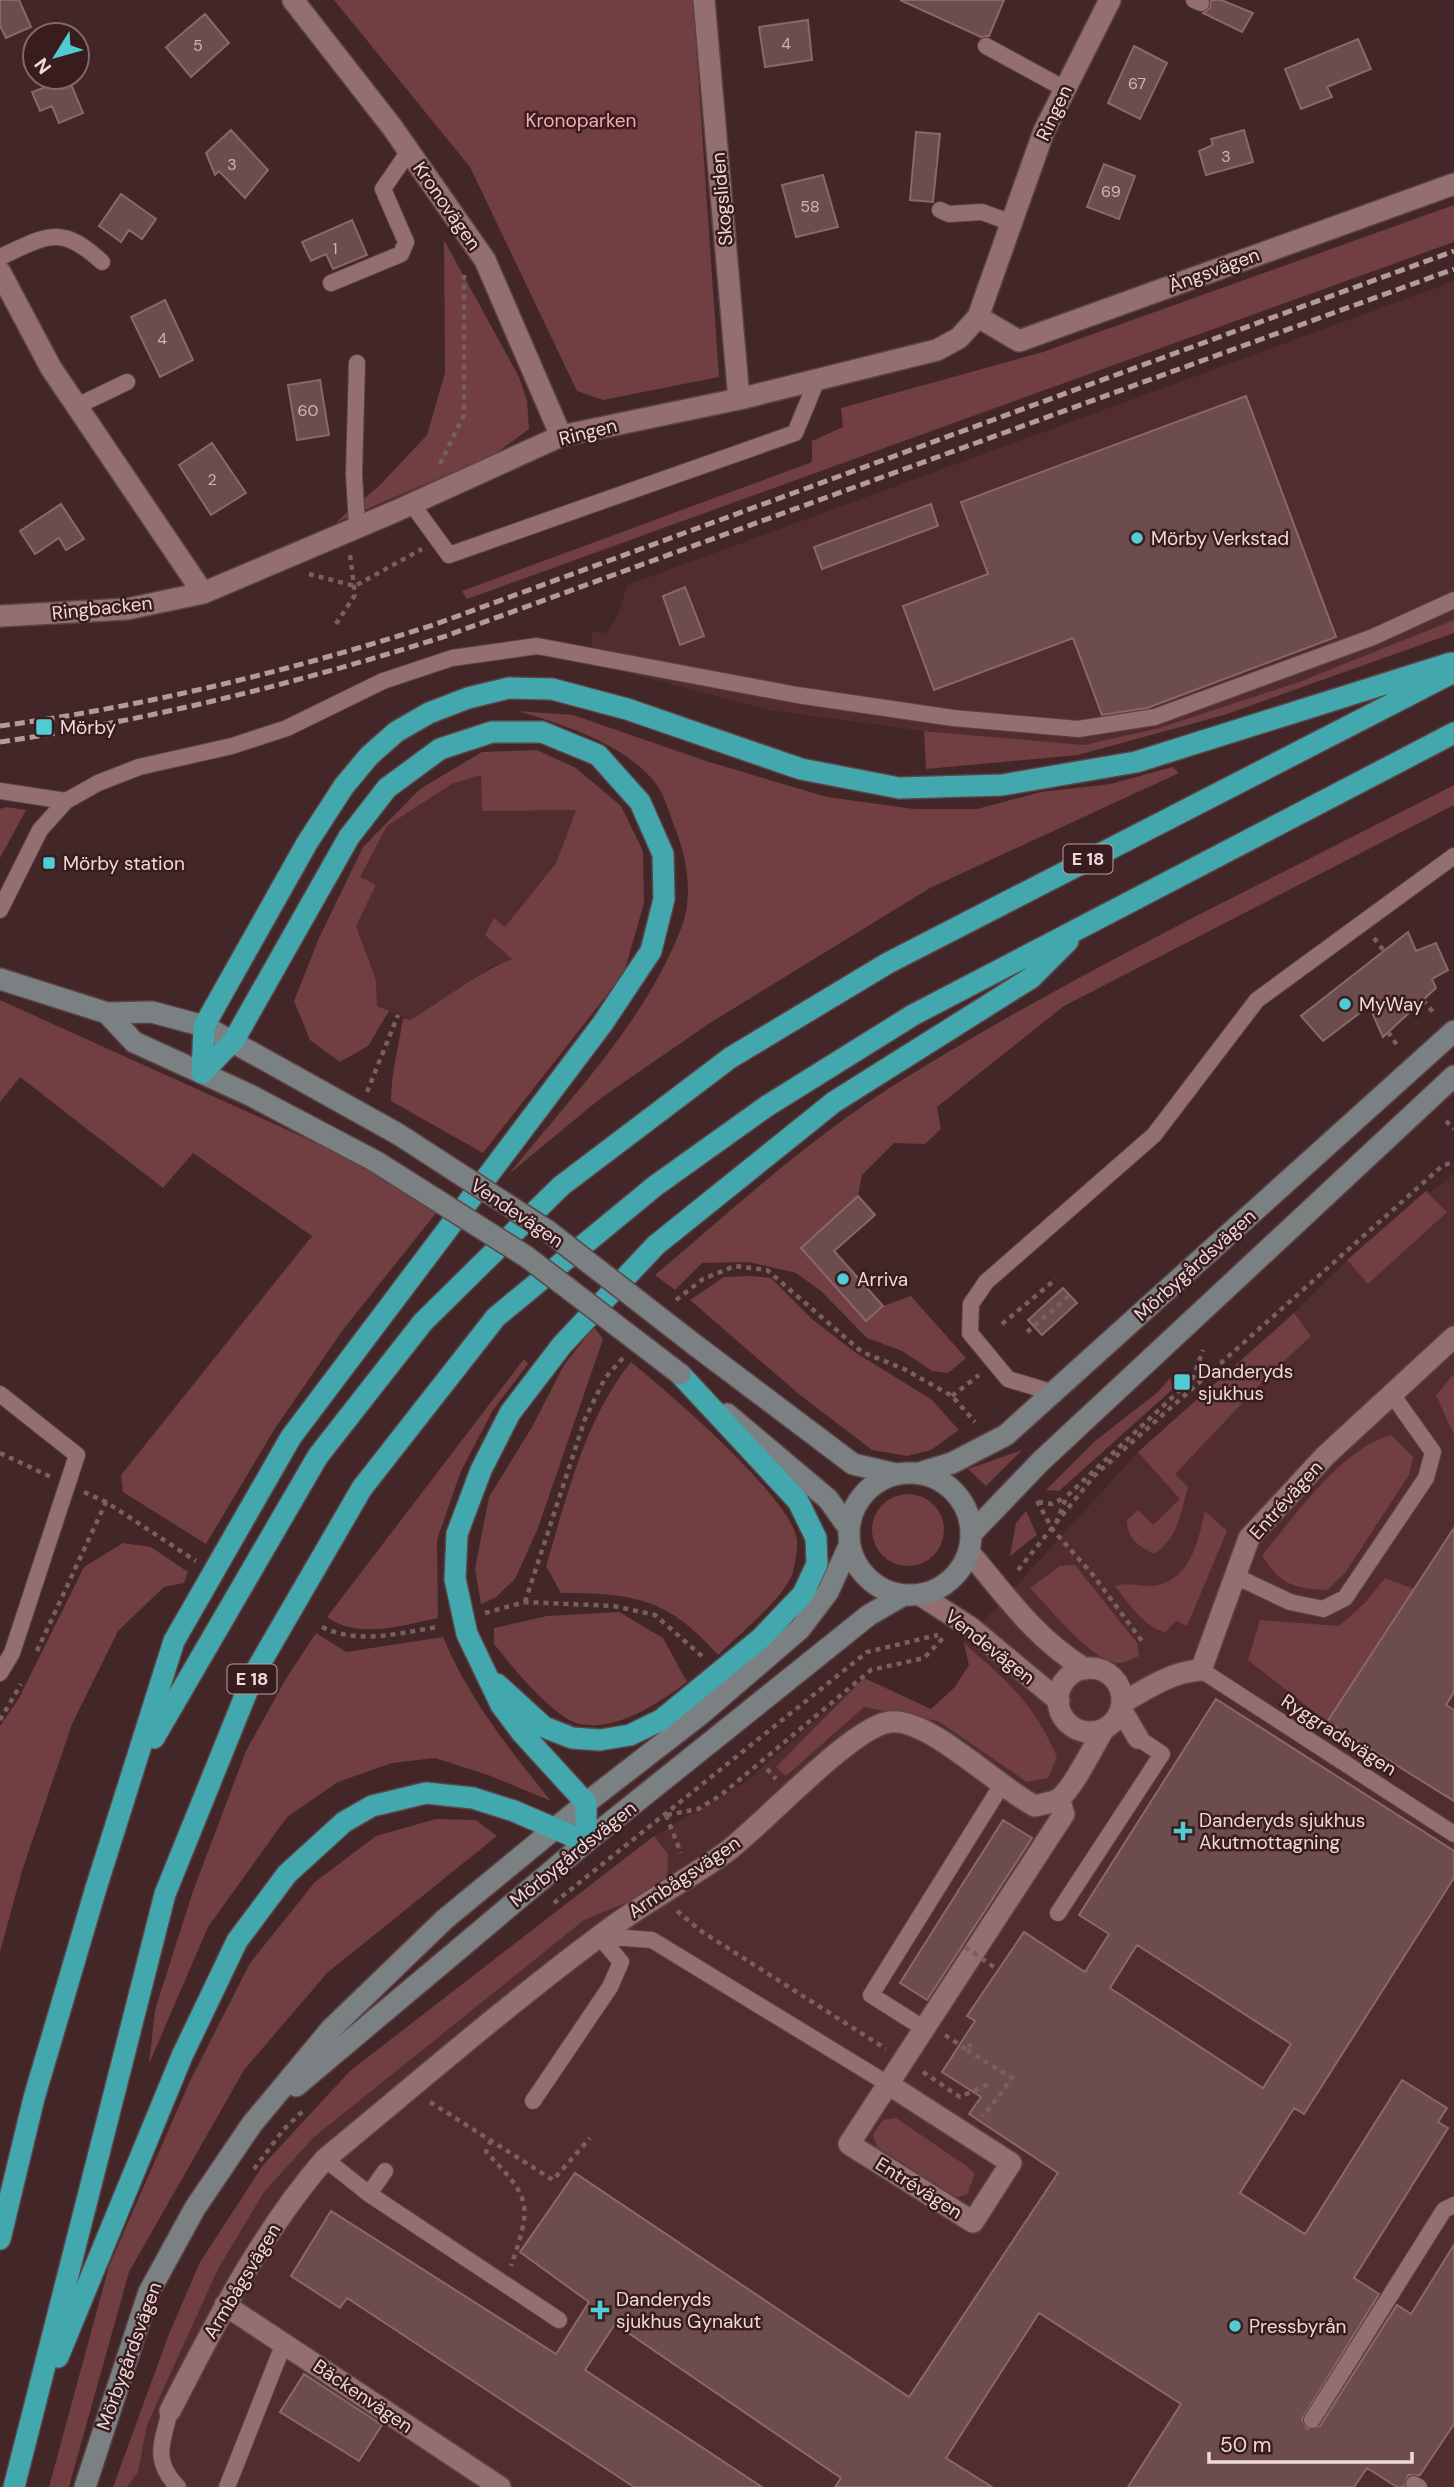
<svg xmlns="http://www.w3.org/2000/svg" width="1454" height="2487" viewBox="0 0 1454 2487" font-family="'DM Sans',sans-serif">
  <style>
    .built { fill: #512d2f }
    .green { fill: #713e42 }
    .building { fill: #6d4c4d; stroke: #8a6768; stroke-width: 2; fill-rule: evenodd }
    .lines { fill: none; stroke-linecap: round; stroke-linejoin: round }
    .lane-casing { stroke: #5c4345; stroke-width: 18 }
    .street-casing { stroke: #5c4345; stroke-width: 24 }
    .secondary-casing { stroke: #5c4345; stroke-width: 24 }
    .highway-casing { stroke: #5c4345; stroke-width: 24 }
    .path { stroke: #795f60; stroke-width: 4.5; stroke-dasharray: 5 5; stroke-linecap: butt }
    .lane { stroke: #936f70; stroke-width: 16 }
    .street { stroke: #936f70; stroke-width: 21 }
    .secondary { stroke: #7b8083; stroke-width: 21 }
    .highway { stroke: #43a8ae; stroke-width: 21 }
    .rail { stroke: #b39b9c; stroke-width: 5; stroke-dasharray: 10 5; stroke-linecap: butt }
    .secondary-bridge-casing { stroke: #5c4345; stroke-width: 24; stroke-linecap: butt }
    .path-bridge { stroke: #795f60; stroke-width: 4.5; stroke-dasharray: 5 5; stroke-linecap: butt }
    .secondary-bridge { stroke: #7b8083; stroke-width: 21 }
    .poi-dot { fill: #51ccd4; stroke: #391c1e; stroke-width: 2.5 }
    .labels { text-anchor: middle; dominant-baseline: central; stroke-width: 5; stroke-linejoin: round; paint-order: stroke }
    .number-label { font-size: 16px; fill: #ceb6b7 }
    .shield { fill: #391c1e; stroke: #b8a1a2; stroke-width: 2 }
    .shield-label { font-size: 18px; font-weight: bold; fill: #eedada }
    .street-label { font-size: 19px; fill: #eedada; stroke: #391c1e }
    .park-label { font-size: 19px; fill: #f5aaad; stroke: #391c1e }
    .poi-label { font-size: 19px; fill: #eedada; stroke: #391c1e; text-anchor: start }
  </style>
  <rect width="100%" height="100%" fill="#432627"/>
  <path class="built" d="M1454 281V620L1440 627 1299 682 1159 728 1084 745 924 731 769 710 591 663 592 631 607 633 618 614 627 585Z
    M481 774 483 811 576 809 556 863 505 927 485 934 512 959 491 967 458 992 410 1020 377 1006 376 980 356 926 376 885 360 877 387 826 452 784Z
    M1454 1173V2487H113L169 2334 200 2262 264 2164 350 2071 654 1836 745 1782 864 1678 931 1709 955 1687 969 1665 964 1643 1138 1452 1294 1313 1347 1260 1426 1191 1431 1192Z"/>
  <path class="green" d="M334 0H693L719 377 603 400 577 391 470 167Z
    M1454 205V242L467 599 462 591 812 462V441L843 427 841 408 1043 352Z
    M444 240 519 377 527 400 529 429 495 454 335 523 380 485 427 435 445 373Z
    M1454 620V633L1224 715 1078 755 926 769 924 731 1084 745 1159 728 1299 682Z
    M517 711 573 715 706 761 827 797 914 809H977L1041 792 1110 784 1173 767 1179 773 930 888 710 1023 601 1098 509 1174C571 1097 646 1021 682 926 694 894 686 853 673 823 669 812 665 798 659 788 631 746 563 724 517 711Z
    M537 750 576 768 621 806 643 851 644 903 624 973 483 1153 391 1101C391 1072 399 1046 403 1018L410 1020C443 1001 478 972 512 959L485 935 494 918 505 927 556 863 576 810 482 811 481 775 452 784 387 826 360 877 376 885 356 926 376 980 377 1006 389 1011 368 1046 340 1062 310 1040 294 1001 319 938 363 847 420 789 482 752Z
    M1454 785V805L1064 1006 937 1107 941 1129 925 1144 894 1143 862 1175 858 1196 801 1248 865 1320 883 1306 911 1296 966 1358 948 1373 932 1371 902 1351 867 1338 821 1291 796 1273 749 1262 702 1263 675 1290 655 1275C734 1208 811 1137 899 1082 1077 971 1268 881 1454 785Z
    M6 807 26 810 0 858V809Z
    M0 1000 356 1161 436 1213 342 1331 274 1430 206 1544 123 1492 121 1475 312 1236 193 1153 163 1188 20 1077 0 1102Z
    M1426 1191 1447 1212 1368 1284 1347 1260Z
    M750 1276 771 1278 812 1319 856 1353 931 1399 959 1430 931 1450 907 1456 872 1450 800 1395 690 1300 724 1277Z
    M1294 1313 1311 1336 1267 1377 1175 1474 1188 1487C1181 1512 1178 1539 1154 1554 1139 1546 1127 1539 1127 1520L1138 1510 1153 1525 1180 1499 1138 1452Z
    M594 1327 603 1339 538 1528 515 1579 495 1598 481 1604 475 1569 489 1497 532 1427 564 1365Z
    M524 1359 528 1364 493 1410 461 1471 437 1540 438 1618C403 1625 359 1640 327 1617Z
    M631 1362C666 1390 793 1499 797 1540 798 1548 795 1564 793 1572 784 1599 739 1634 718 1655 668 1598 633 1593 561 1593L546 1566C568 1494 584 1421 631 1362Z
    M1454 1374V1435L1436 1395Z
    M1170 1378 1174 1388 1059 1491 1046 1490 1095 1441 1158 1392Z
    M1391 1435 1413 1457 1409 1475 1345 1573 1327 1590C1294 1589 1279 1584 1262 1555 1296 1516 1339 1450 1391 1435Z
    M1022 1450 986 1486 968 1469Z
    M872 1530a36 36 0 1 1 72 0a36 36 0 1 1-72 0Z
    M1026 1511 1037 1535 1010 1556 1016 1523Z
    M1205 1511 1227 1531 1187 1626 1176 1621 1165 1632C1143 1627 1129 1603 1115 1586 1130 1581 1144 1588 1158 1585 1191 1578 1199 1538 1205 1511Z
    M123 1543 151 1547 188 1572 184 1583 164 1587 118 1631 72 1724 22 1871 0 1952V1726L19 1698 84 1567Z
    M1075 1565 1137 1643 1139 1656C1132 1659 1126 1663 1118 1663 1091 1661 1050 1608 1030 1588L1060 1566Z
    M1385 1578 1414 1589 1327 1722 1248 1660 1260 1620 1339 1626 1365 1603Z
    M619 1612 663 1638 687 1682C659 1703 616 1732 580 1724 553 1718 511 1665 494 1644V1628L547 1616Z
    M316 1633 346 1652 443 1637C469 1699 509 1749 551 1801L488 1775 435 1758 392 1763 338 1782 287 1817 208 1927 149 2064 155 2010 193 1891 246 1751 287 1677Z
    M964 1643C1007 1681 1033 1702 1057 1757L1048 1778 1027 1782 938 1721 864 1707 786 1776 776 1767 864 1678 931 1709 955 1687 969 1665Z
    M436 1819 476 1820 497 1836 327 1973 244 2070 129 2272 69 2487H49L109 2266 189 2083 250 1963 315 1882 376 1836Z
    M654 1836 668 1854 667 1886 584 1920 313 2138 264 2192 218 2269 147 2425 138 2472 127 2487H113L169 2334 200 2262 264 2164 350 2071Z
    M896 2118 968 2167 975 2174 967 2195 956 2197 877 2147 873 2134 883 2120Z"/>
  <path class="building" d="M0 0H19L31 27 6 38 0 26Z
    M900 0H1004L989 36 981 37Z
    M1211 0H1221L1253 13 1242 32 1203 13 1210 8Z
    M205 14 229 43 191 77 166 47Z
    M808 20 812 60 765 67 759 27Z
    M1358 39 1371 69 1327 87 1332 97 1301 109 1285 69Z
    M1134 46 1167 63 1140 119 1108 103Z
    M42 77H68L83 113 59 123 52 106 40 111 32 92 46 87Z
    M231 130 268 170 245 198 219 171 215 175 206 153Z
    M1244 130 1253 162 1206 175 1199 151 1213 145 1211 139Z
    M916 132 940 134 933 202 910 200Z
    M1104 164 1135 176 1119 219 1087 207Z
    M823 175 838 227 796 237 782 185Z
    M121 194 156 219 142 239 129 230 121 242 99 226Z
    M352 220 367 255 333 269 326 254 311 261 302 242Z
    M165 300 193 360 160 377 131 317Z
    M320 380 329 435 297 440 288 385Z
    M1246 396 1336 637 1147 708 1102 715 1073 638 934 690 903 606 988 574 961 502Z
    M212 443 246 493 211 515 179 465Z
    M61 504 84 539 66 550 59 538 35 554 20 531Z
    M931 504 938 526 822 569 814 547Z
    M685 587 704 636 680 645 663 596Z
    M1408 932 1416 951 1436 943 1448 970 1432 979 1436 988 1383 1037 1369 1006 1323 1041 1301 1016Z
    M858 1196 875 1215 834 1251 883 1306 866 1321 801 1248Z
    M1063 1288 1077 1303 1042 1335 1028 1320Z
    M1454 1528V1692L1446 1705 1454 1710V1801L1327 1722Z
    M1216 1699 1454 1851V1878L1304 2114 1294 2108 1240 2193 1305 2234 1402 2080 1447 2108 1438 2122 1448 2128 1354 2278 1379 2294 1302 2419 1307 2429 1320 2426 1397 2305 1411 2314 1454 2245V2424L1420 2475H1408L1404 2487H1397L1367 2468 1354 2487H1128L1181 2404 1039 2313 946 2458 992 2487H835L841 2478 615 2324 585 2370 762 2487H634L347 2298 340 2308 291 2276 331 2211 556 2354 589 2302 520 2252 575 2173 909 2397 1058 2173 969 2114 981 2097 942 2072 975 2021 967 2016 1024 1932 1085 1972 1109 1934 1079 1915ZM1137 1945 1291 2044 1263 2088 1110 1988Z
    M1003 1820 1032 1838 927 2000 900 1983Z
    M304 2374 382 2425 359 2461 280 2412Z"/>
  <g class="lines">
    <defs>
      <path id="lane" d="M1194 0 1201 3
        M986 46 1065 89
        M940 210 949 214 982 212 1012 223
        M0 257C47 236 60 223 102 262
        M331 283 401 254 406 242 383 189 409 151
        M77 406 127 382
        M412 504 449 555 795 433 817 380
        M357 526 354 474 357 363
        M0 791 66 801
        M0 910 40 830 66 801 98 783 139 767 232 746 287 728 383 681 452 658 537 646 797 695 953 718 1078 729 1155 717 1373 637 1454 600
        M1054 1393 1008 1379 970 1333 971 1304 986 1282 1154 1135 1257 1000 1454 856
        M0 1394 77 1455 12 1653 0 1673
        M1235 1576 1290 1602 1323 1609 1345 1598 1426 1478 1433 1452 1391 1393
        M1201 1670 1454 1834
        M1058 1913 1162 1754 1138 1738
        M599 1936 652 1940 888 2084
        M923 2028 871 1995 1001 1786
        M533 2101 610 1987 621 1962 599 1936
        M325 2159 369 2194 559 2320
        M369 2194 385 2171
        M170 2411C162 2443 152 2461 178 2487
        M1312 2420 1444 2210 1454 2205
        M1414 2484 1419 2487
        M227 2487 284 2343"/>
      <path id="street" d="M293 0 392 127 485 260 561 436
        M704 0 739 399
        M0 272 51 368 203 593 396 511 561 436 739 399 937 350 959 338 978 317 1044 131 1110 0
        M978 317 1019 341 1454 184
        M0 616 127 609 203 593
        M969 1552C1007 1597 1034 1637 1085 1669
        M920 1595 970 1627 1059 1701
        M1058 1700a32 32 0 1 1 64 0a32 32 0 1 1-64 0Z
        M1122 1703C1148 1688 1171 1672 1201 1670L1249 1538 1325 1456 1454 1337
        M1121 1709 1138 1738
        M888 2084 1011 2163 973 2222 849 2144 1064 1814 1059 1799
        M225 2305 500 2487
        M170 2411C215 2324 260 2234 325 2159 416 2084 506 2006 601 1935 640 1905 684 1882 725 1853 761 1827 852 1726 890 1722 930 1718 997 1787 1035 1806 1042 1804 1051 1803 1057 1800 1071 1793 1094 1745 1104 1729"/>
      <path id="secondary" d="M0 979 107 1013 152 1012 204 1026 398 1134
        M107 1013 134 1042 250 1095 375 1161
        M695 1345 853 1464 896 1474
        M727 1414 828 1499 848 1527
        M849 1534a61 61 0 1 1 122 0a61 61 0 1 1-122 0Z
        M919 1473 952 1463 1006 1435 1454 1031
        M972 1533 1040 1462 1454 1076
        M296 2086 586 1842 869 1615 902 1596
        M85 2487 149 2292 195 2208 252 2124 331 2029 445 1919 586 1803 701 1714 800 1629 828 1592 849 1546"/>
      <path id="highway" d="M202 1073 204 1026 307 843 344 786 369 756 396 732 429 713 468 698 509 688 552 689 627 709 801 769 899 788 1002 785 1136 762 1451 663
        M497 1684 544 1727 572 1738 600 1740 630 1735 661 1720 761 1638 803 1594 817 1564 816 1538 798 1501 680 1374
        M154 1738 318 1456 423 1322 561 1186 730 1058 888 963 1454 672
        M0 2239 34 2098 96 1888 174 1641 291 1437 603 1023 651 951 664 899 663 854 640 802 598 755 542 732H492L440 749 387 788 349 837 234 1040 202 1073
        M58 2357 182 2056 237 1941 287 1874 344 1822 372 1806 426 1793 473 1798 514 1811 586 1842V1803L522 1733 501 1705 467 1634 455 1579 457 1534 481 1470 510 1413 562 1345 656 1245 834 1102 1031 978 1068 941
        M14 2487 165 1894 254 1674 362 1488 496 1317 655 1186 767 1106 913 1015 1454 733"/>
    </defs>
    <use href="#lane" class="lane-casing"/>
    <use href="#street" class="street-casing"/>
    <use href="#secondary" class="secondary-casing"/>
    <use href="#highway" class="highway-casing"/>
    <path class="path" d="M440 464 464 415V275
      M309 574 355 586 422 549
      M336 624 355 595 350 554
      M1374 938 1384 951
      M1423 1000 1433 1012
      M1388 1032 1397 1045
      M367 1092 398 1015
      M1446 1121 1454 1129
      M676 1300 703 1279 735 1266 767 1270 862 1352 904 1369 952 1396 975 1422
      M1002 1324 1056 1279
      M1027 1332 1070 1295
      M952 1396 979 1375
      M0 1453 51 1477
      M84 1492 106 1502 196 1561
      M1037 1501 1053 1530 1093 1575 1142 1641
      M1038 1502 1052 1504 1066 1497
      M1056 1523 1067 1496 1193 1378 1203 1350
      M1018 1570 1094 1476 1441 1167 1454 1161
      M525 1602 585 1419 605 1378 623 1358
      M485 1613 525 1602 614 1606 655 1615 703 1657
      M322 1627C360 1645 398 1633 438 1627
      M37 1651 106 1502
      M0 1720 21 1684
      M767 1769 776 1779
      M666 1815 681 1853
      M667 1815 698 1809 721 1795 871 1670 924 1658 944 1637
      M554 1903 867 1652 938 1635
      M677 1911 701 1931 886 2049
      M945 2035 967 2050 971 2044
      M967 2050 1012 2078 983 2117
      M923 2072 960 2097 991 2083
      M430 2102 553 2180 590 2138
      M491 2140 486 2152C532 2199 532 2204 511 2266
      M254 2169 284 2129 305 2109"/>
    <use href="#lane" class="lane"/>
    <use href="#street" class="street"/>
    <use href="#secondary" class="secondary"/>
    <use href="#highway" class="highway"/>
    <path class="rail" d="M0 726C148 706 294 670 436 624L1454 251
      M0 742C150 720 298 683 443 637L1454 269"/>
    <defs>
      <path id="secondary-bridge" d="M398 1134 548 1231 695 1345
        M375 1161 527 1257 680 1374"/>
    </defs>
    <use href="#secondary-bridge" class="secondary-bridge-casing"/>
    <path class="path-bridge" d="M965 1947 998 1970"/>
    <use href="#secondary-bridge" class="secondary-bridge"/>
  </g>
  <g class="poi-dot">
    <circle cx="1137" cy="538" r="7"/>
    <rect x="35" y="718" width="18" height="18" rx="3.5"/>
    <rect x="42" y="856" width="14" height="14" rx="3.5"/>
    <circle cx="1345" cy="1004" r="7"/>
    <circle cx="843" cy="1279" r="7"/>
    <rect x="1173" y="1373" width="18" height="18" rx="3.5"/>
    <path d="M1179.5 1820.5h7v7h7v7h-7v7h-7v-7h-7v-7h7z"/>
    <path d="M596.5 2299.5h7v7h7v7h-7v7h-7v-7h-7v-7h7z"/>
    <circle cx="1235" cy="2326" r="7"/>
  </g>
  <g class="labels">
    <g class="number-label">
      <text x="786" y="43">4</text>
      <text x="198" y="45">5</text>
      <text x="1137" y="83">67</text>
      <text x="1226" y="156">3</text>
      <text x="232" y="164">3</text>
      <text x="1111" y="191">69</text>
      <text x="810" y="206">58</text>
      <text x="335" y="248">1</text>
      <text x="162" y="338">4</text>
      <text x="308" y="410">60</text>
      <text x="212" y="479">2</text>
    </g>
    <g class="shield">
      <rect x="1063.5" y="844.5" width="49" height="29" rx="5"/>
      <rect x="227.5" y="1664.5" width="49" height="29" rx="5"/>
    </g>
    <g class="shield-label">
      <text x="1088" y="859">E 18</text>
      <text x="252" y="1679">E 18</text>
    </g>
    <g class="street-label">
      <text transform="translate(1054 113) rotate(-65)">Ringen</text>
      <text transform="translate(722 199) rotate(-95)">Skogsliden</text>
      <text transform="translate(447 206) rotate(55)">Kronovägen</text>
      <text transform="translate(1214 270) rotate(-20)">Ängsvägen</text>
      <text transform="translate(588 432) rotate(-14)">Ringen</text>
      <text transform="translate(102 608) rotate(-6)">Ringbacken</text>
      <text transform="translate(517 1213) rotate(34)">Vendevägen</text>
      <text transform="translate(1195 1265) rotate(-42)">Mörbygårdsvägen</text>
      <text transform="translate(1286 1500) rotate(-48)">Entrévägen</text>
      <text transform="translate(990 1647) rotate(38)">Vendevägen</text>
      <text transform="translate(1339 1735) rotate(33)">Ryggradsvägen</text>
      <text transform="translate(573 1854) rotate(-39)">Mörbygårdsvägen</text>
      <text transform="translate(684 1877) rotate(-34)">Armbågsvägen</text>
      <text transform="translate(919 2188) rotate(32)">Entrévägen</text>
      <text transform="translate(242 2281) rotate(-59)">Armbågsvägen</text>
      <text transform="translate(129 2356) rotate(-70)">Mörbygårdsvägen</text>
      <text transform="translate(363 2396) rotate(34)">Bäckenvägen</text>
    </g>
    <g class="park-label">
      <text x="581" y="120">Kronoparken</text>
    </g>
    <g class="poi-label">
      <text x="1151" y="538">Mörby Verkstad</text>
      <text x="60" y="727">Mörby</text>
      <text x="63" y="863">Mörby station</text>
      <text x="1359" y="1004">MyWay</text>
      <text x="857" y="1279">Arriva</text>
      <text x="1198" y="1371">Danderyds<tspan x="1198" dy="22">sjukhus</tspan></text>
      <text x="1199" y="1820">Danderyds sjukhus<tspan x="1199" dy="22">Akutmottagning</tspan></text>
      <text x="616" y="2299">Danderyds<tspan x="616" dy="22">sjukhus Gynakut</tspan></text>
      <text x="1249" y="2326">Pressbyrån</text>
    </g>
  </g>
  <g transform="translate(56 56) rotate(233)"><circle r="33" fill="#391c1e" stroke="#816869" stroke-width="2"/>
  <path d="M0-5L12 26L0 18L-12 26Z" fill="#51ccd4"/>
  <text y="-10" font-size="19" font-weight="bold" text-anchor="middle" fill="#eedada">N</text>
  </g>
  <path d="M1209 2452v10h203v-10" fill="none" stroke="#eedada" stroke-width="3.5"/>
  <text x="1220" y="2452" font-size="21" fill="#eedada" stroke="#391c1e" stroke-width="5" paint-order="stroke">50 m</text>
</svg>
